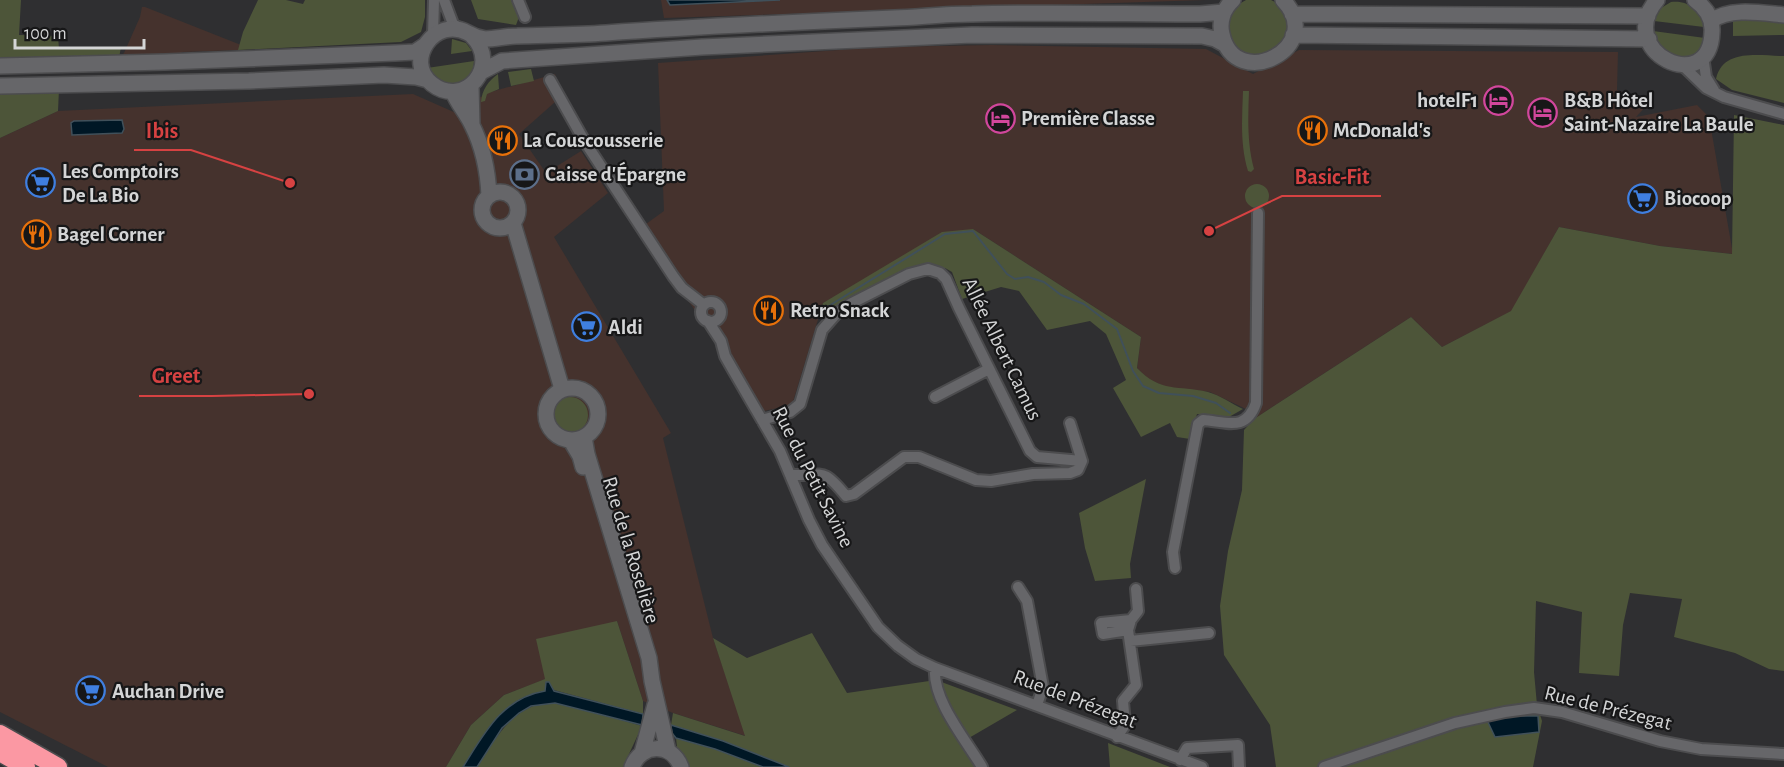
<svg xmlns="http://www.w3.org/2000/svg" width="1784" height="767" viewBox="0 0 1784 767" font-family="'Alegreya Sans',sans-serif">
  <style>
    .commercial { fill: #45322d }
    .green { fill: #4d5539 }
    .water { fill: #001725; stroke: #40505a; stroke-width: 1.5 }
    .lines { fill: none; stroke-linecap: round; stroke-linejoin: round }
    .stream { stroke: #40505a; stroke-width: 2 }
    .street-casing { stroke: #4c4c4e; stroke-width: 14 }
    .secondary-casing { stroke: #4c4c4e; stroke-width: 18 }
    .highway-casing { stroke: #4c4c4e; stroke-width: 21 }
    .street { stroke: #666669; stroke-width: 10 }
    .secondary { stroke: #666669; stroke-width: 15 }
    .highway { stroke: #fb98a3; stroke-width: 18 }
    .labels { text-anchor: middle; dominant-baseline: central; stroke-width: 4.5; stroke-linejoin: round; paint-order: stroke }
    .poi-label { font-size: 21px; font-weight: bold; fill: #d4d5d6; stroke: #171718; text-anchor: start }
    .street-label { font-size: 21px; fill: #d4d5d6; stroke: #171718 }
    .leader { fill: none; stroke: #d64242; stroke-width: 2 }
    .callout-dot { fill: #d64242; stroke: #171718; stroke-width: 2 }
    .callout-label { font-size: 22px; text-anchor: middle; font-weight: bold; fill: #d64242; stroke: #171718; stroke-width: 4.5; stroke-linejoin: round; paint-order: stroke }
  </style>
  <rect width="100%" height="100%" fill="#2f2f31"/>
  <path class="commercial" d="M661 0H1205L664 18Z
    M142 7H145L241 45 238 50 183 52 173 57 119 58 124 53 140 17Z
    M992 45 1206 49 1253 74 1299 50 1618 52 1617 90 1650 102 1636 117 1697 105 1709 117 1733 254 1660 246 1559 227 1512 311 1442 347 1411 317 1254 419 1246 409 1210 392 1166 387 1148 379 1137 368 1141 337 973 229 823 303 792 405 764 411 639 229 664 211 658 63 881 47Z
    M555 74 563 95 519 134 546 173 581 151 608 193 554 237 671 433 663 438 713 638 746 736 673 713 643 701 617 621 546 679 504 695 471 725 446 767H108L0 712V138L58 111 413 94 456 113 487 93Z"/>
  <path class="green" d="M0 0H21L19 35 58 36 59 49 121 47 119 58 0 61Z
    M258 0H286L303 4 305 0H425V17L421 32 401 42 238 50 243 32Z
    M471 0H511L519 17 516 25 478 19Z
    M1246 0H1271L1277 3 1288 20 1289 31 1280 50 1250 58C1245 54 1238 51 1234 46 1221 31 1230 8 1246 0Z
    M1671 2C1689 0 1700 11 1704 27L1654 21 1661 8Z
    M1733 19 1784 20V35L1733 36Z
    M1653 31 1705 38C1698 63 1682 59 1663 51Z
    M452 39 466 43 472 51 451 54Z
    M1784 56V103L1732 90 1716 79C1723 48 1759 56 1784 56Z
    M474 61C474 74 466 80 455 85L436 80 427 68Z
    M531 69 534 81 511 86 508 72Z
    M498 74 499 89 487 94 485 101 481 102C482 90 488 81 498 74Z
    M0 89H59L58 111 0 138Z
    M1243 91H1249C1248 118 1247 143 1254 169L1251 172 1248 171C1240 145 1242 118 1243 91Z
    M1734 115 1784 125V671L1769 669 1735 653 1674 637 1682 599 1630 593 1623 625 1619 676 1579 673 1582 612 1536 601 1534 672 1537 705 1542 721 1533 767H1276L1270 725 1224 655 1220 606 1228 551 1242 490 1244 430 1254 419 1411 317 1442 347 1511 311 1559 227 1660 246 1732 254Z
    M1245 196a12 12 0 1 1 24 0a12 12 0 1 1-24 0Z
    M973 229 1141 337 1137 368C1161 393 1178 385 1208 392 1220 395 1232 404 1243 409L1229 417 1197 414 1190 439 1177 437 1170 423 1141 437 1113 388 1126 380 1106 334 1090 321 1047 330 1019 291 1001 287 962 299 952 272 945 268 944 269 930 265H922L867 288 818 318 823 303 942 232Z
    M552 415a18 18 0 1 1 36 0a18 18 0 1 1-36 0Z
    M1146 479 1130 564 1131 578 1095 581 1085 548 1079 513Z
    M617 621 643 701V714L554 690 549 682 546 683 545 691C502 698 484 734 463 767H446L471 725 504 695 545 679 536 639Z
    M812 633 847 693 936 680 1017 710 962 742 977 767H789L723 741 671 725 673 713 745 736 713 638 747 658Z
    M543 703 570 705 642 726 623 767H477C495 740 509 711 543 703Z
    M676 738 715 749 763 767H688L677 747Z
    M1108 743 1170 767H1110Z"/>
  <path class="water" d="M667 0H780L670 5Z
    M122 120 124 129 122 133 72 135 71 123 74 121Z
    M546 682H549L554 691 643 714 642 725 555 703 531 706 519 713 502 728 477 767H463C484 734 502 698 545 691Z
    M1504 716H1538L1539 732 1495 737 1487 720Z
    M671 725 723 741 789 767H763L715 749 676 738 672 733Z"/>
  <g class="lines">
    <path class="stream" d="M824 309 945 234 973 231 1007 274 1015 279 1028 277 1044 282 1061 295 1084 304 1117 329 1133 371 1143 386 1159 393 1193 396 1216 403 1230 413"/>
    <defs>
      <path id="street" d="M444 0 453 24 462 30
        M518 0 525 17
        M433 35 434 0
        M1703 56 1706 77 1714 90
        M1682 65 1706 88 1724 97 1784 114
        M550 80 585 142 673 276 682 288 704 305
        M701 312a10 10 0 1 1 20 0a10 10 0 1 1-20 0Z
        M708 321 721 341 725 356 733 370 780 451 809 520 822 545 878 627 898 646 916 659 935 668 1202 767
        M935 397 989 369
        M762 420 790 412 800 404 822 330 837 313 850 304 909 274 928 269 940 273 946 279 959 308 1030 451 1037 457 1082 461
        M790 475C825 476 822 467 846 496L854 494 904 457H919L976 480 991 481 1033 474 1070 473 1078 470 1082 461 1070 423
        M1175 568 1173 552 1198 424 1203 420C1227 422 1246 432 1256 403L1258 213
        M1018 587 1027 601 1043 687 1037 705
        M1128 630 1103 634 1101 623 1131 620
        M1130 641 1209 633
        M935 668C932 700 966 740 982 767
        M1117 737 1125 725 1123 701 1136 685 1128 630 1131 620 1138 611 1136 589
        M1180 760 1187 748 1238 745 1239 767
        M1324 767 1455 723 1505 712 1534 708 1562 712 1660 741 1701 749 1784 754"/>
      <path id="secondary" d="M1233 0C1223 9 1219 22 1222 34 1235 94 1328 47 1283 0
        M1657 0C1613 52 1710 98 1712 32 1713 18 1706 8 1695 0
        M1292 14 1648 16
        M1711 21C1730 7 1762 13 1784 15
        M1293 35 1649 39
        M472 36C502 66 464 109 432 84 403 61 435 15 468 33 473 36 478 38 485 39 496 39 506 36 517 36 547 35 576 35 606 33 702 26 797 22 894 18 920 17 946 14 972 14 1048 12 1125 14 1200 14L1224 12
        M0 66 165 62 395 53 415 52 424 46
        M481 72 502 61 702 47 972 35 1202 36 1215 39 1226 45
        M0 86 249 81 384 75 416 77 428 80
        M471 86 472 125
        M453 92C458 104 467 114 472 125 483 147 488 172 489 196
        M482 210a18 18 0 1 1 36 0a18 18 0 1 1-36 0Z
        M513 223 562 389
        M546 414a26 26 0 1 1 52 0a26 26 0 1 1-52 0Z
        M584 437 587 454 649 658 652 681 668 751
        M571 441 580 456 583 467
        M642 753 655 705
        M632 767C641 743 672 742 681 767"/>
      <path id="highway" d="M0 734 58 767
        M0 752 26 767"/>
    </defs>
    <use href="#street" class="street-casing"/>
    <use href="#secondary" class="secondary-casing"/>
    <use href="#highway" class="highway-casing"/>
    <use href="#street" class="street"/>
    <use href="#secondary" class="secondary"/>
    <use href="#highway" class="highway"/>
  </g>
  <defs>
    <symbol id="hotel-ring" viewBox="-11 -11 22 22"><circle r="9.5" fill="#171718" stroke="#d1479c" stroke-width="1.5"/><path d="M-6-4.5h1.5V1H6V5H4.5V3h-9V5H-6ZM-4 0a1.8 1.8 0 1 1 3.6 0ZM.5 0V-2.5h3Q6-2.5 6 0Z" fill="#d1479c"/></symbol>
    <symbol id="restaurant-ring" viewBox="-11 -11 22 22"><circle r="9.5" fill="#171718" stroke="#e8710a" stroke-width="1.5"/><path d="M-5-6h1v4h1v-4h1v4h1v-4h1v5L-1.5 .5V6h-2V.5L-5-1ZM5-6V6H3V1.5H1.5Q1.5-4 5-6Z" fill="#e8710a"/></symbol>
    <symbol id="bank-ring" viewBox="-11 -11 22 22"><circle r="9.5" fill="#171718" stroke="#5c6f8a" stroke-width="1.5"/><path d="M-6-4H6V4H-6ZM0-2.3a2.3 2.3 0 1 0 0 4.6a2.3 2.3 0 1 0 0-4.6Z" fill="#5c6f8a"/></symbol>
    <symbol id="supermarket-ring" viewBox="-11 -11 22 22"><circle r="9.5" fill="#171718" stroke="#3f7fe0" stroke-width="1.5"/><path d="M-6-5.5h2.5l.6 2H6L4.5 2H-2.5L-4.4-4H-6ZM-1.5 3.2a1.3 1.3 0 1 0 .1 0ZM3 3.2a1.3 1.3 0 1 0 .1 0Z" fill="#3f7fe0"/></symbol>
  </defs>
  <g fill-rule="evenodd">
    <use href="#hotel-ring" x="1482" y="84" width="33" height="33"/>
    <use href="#hotel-ring" x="1526" y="96" width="33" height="33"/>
    <use href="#hotel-ring" x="984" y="102" width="33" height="33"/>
    <use href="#restaurant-ring" x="1296" y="114" width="33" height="33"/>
    <use href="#restaurant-ring" x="486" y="124" width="33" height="33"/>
    <use href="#bank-ring" x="508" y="158" width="33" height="33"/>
    <use href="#supermarket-ring" x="24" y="166" width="33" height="33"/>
    <use href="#supermarket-ring" x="1626" y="182" width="33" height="33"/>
    <use href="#restaurant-ring" x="20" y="218" width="33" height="33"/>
    <use href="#restaurant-ring" x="752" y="294" width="33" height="33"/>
    <use href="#supermarket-ring" x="570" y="310" width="33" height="33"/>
    <use href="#supermarket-ring" x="74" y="674" width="33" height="33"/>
  </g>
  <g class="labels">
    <g class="poi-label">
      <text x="1478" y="100" text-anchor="end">hotelF1</text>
      <text x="1564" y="100">B&amp;B Hôtel<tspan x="1564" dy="24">Saint-Nazaire La Baule</tspan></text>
      <text x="1021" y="118">Première Classe</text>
      <text x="1333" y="130">McDonald's</text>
      <text x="523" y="140">La Couscousserie</text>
      <text x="62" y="171">Les Comptoirs<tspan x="62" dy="24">De La Bio</tspan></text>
      <text x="545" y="174">Caisse d'Épargne</text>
      <text x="1664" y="198">Biocoop</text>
      <text x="57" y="234">Bagel Corner</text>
      <text x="790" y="310">Retro Snack</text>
      <text x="608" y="327">Aldi</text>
      <text x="112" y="691">Auchan Drive</text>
    </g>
    <g class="street-label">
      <text transform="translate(1002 349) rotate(64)">Allée Albert Camus</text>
      <text transform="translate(813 477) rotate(63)">Rue du Petit Savine</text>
      <text transform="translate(631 550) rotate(73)">Rue de la Roselière</text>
      <text transform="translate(1075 699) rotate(21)">Rue de Prézegat</text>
      <text transform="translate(1608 708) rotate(14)">Rue de Prézegat</text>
    </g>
  </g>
  <path class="leader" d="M290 183L191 150H134M1209 231L1282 196H1381M309 394L212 396H139"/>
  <g class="callout-dot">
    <circle cx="290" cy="183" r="6"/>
    <circle cx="1209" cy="231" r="6"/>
    <circle cx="309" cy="394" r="6"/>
  </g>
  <g class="callout-label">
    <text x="162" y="138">Ibis</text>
    <text x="1332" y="184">Basic-Fit</text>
    <text x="176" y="383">Greet</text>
  </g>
  <path d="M15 39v9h129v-9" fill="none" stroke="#d4d5d6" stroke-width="3"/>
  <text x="24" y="39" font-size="18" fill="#d4d5d6" stroke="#171718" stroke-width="4.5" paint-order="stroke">100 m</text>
</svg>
